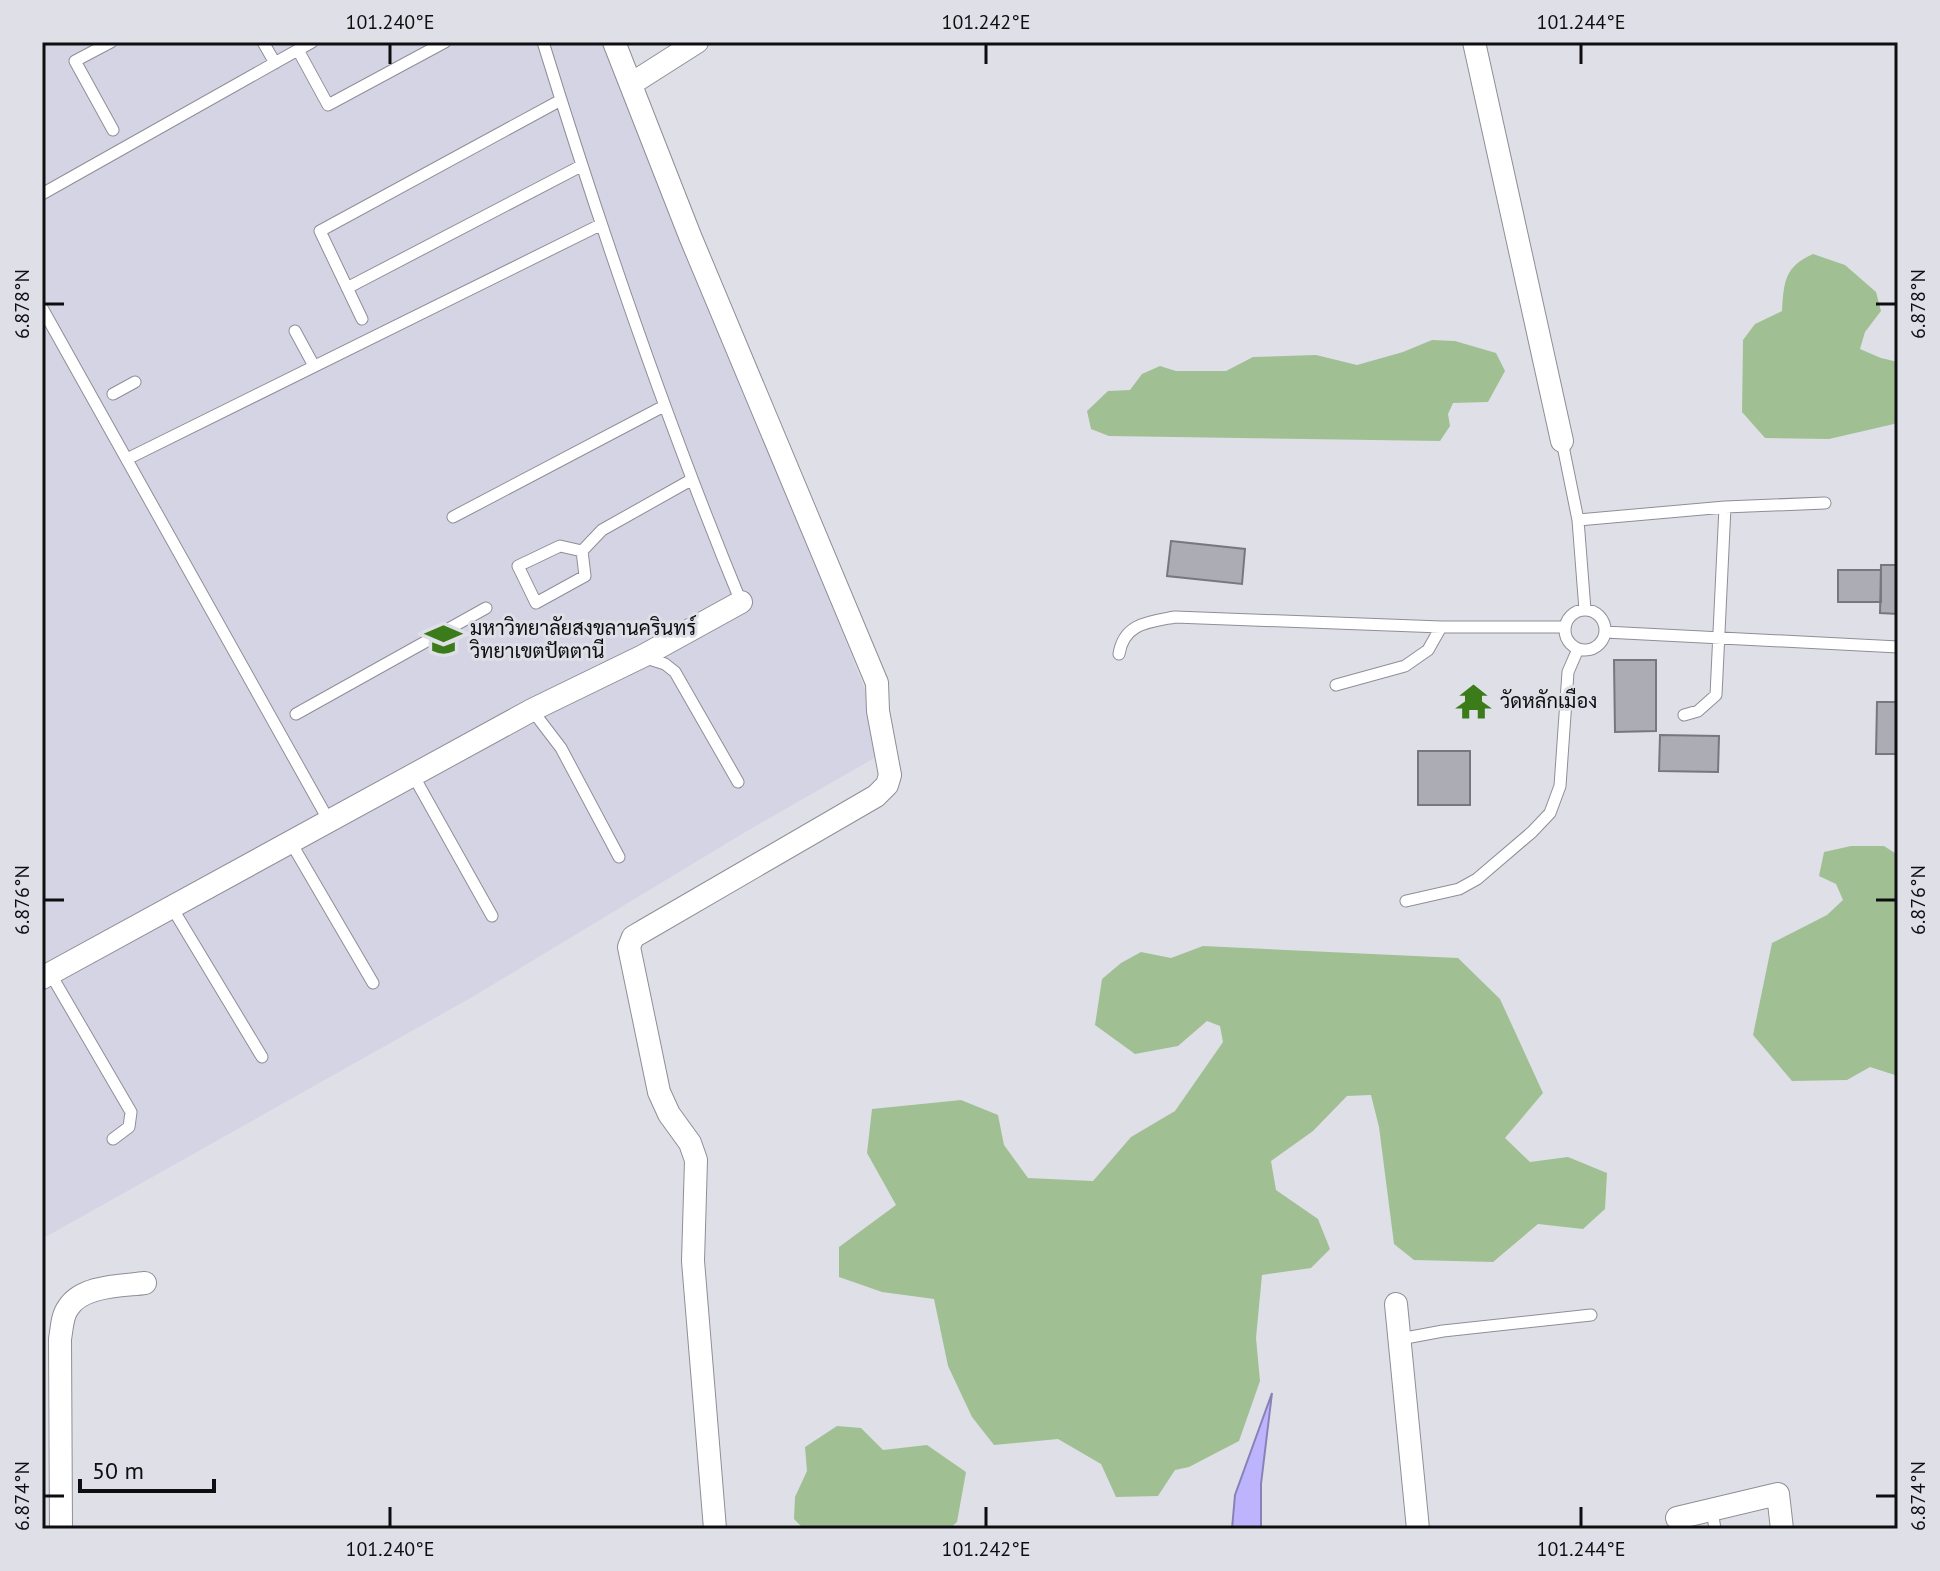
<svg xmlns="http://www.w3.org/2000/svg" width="1940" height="1571" viewBox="0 0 1940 1571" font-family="'PT Sans',Sarabun,sans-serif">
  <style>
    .built { fill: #d5d4e5 }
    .green { fill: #a0c094 }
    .water { fill: #bdb4fe; stroke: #8882b7; stroke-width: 2 }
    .building { fill: #acacb5; stroke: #77777f; stroke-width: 2 }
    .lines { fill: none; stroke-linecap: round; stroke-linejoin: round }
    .lane-casing { stroke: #8f8e97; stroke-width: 13 }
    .street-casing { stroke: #8f8e97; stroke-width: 24 }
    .lane { stroke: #fff; stroke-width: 11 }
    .street { stroke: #fff; stroke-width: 22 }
    .ticks { fill: none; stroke: #0e0e11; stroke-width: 3 }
    .labels { text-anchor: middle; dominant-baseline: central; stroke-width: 6; stroke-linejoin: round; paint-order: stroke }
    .poi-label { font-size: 20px; fill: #0e0e11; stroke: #dfdfe8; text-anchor: start }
    .neatline { fill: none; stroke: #0e0e11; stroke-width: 3 }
    .ticks-label { font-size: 20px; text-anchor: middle; fill: #0e0e11 }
  </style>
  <rect width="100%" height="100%" fill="#dfdfe8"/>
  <path class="built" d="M42 42H608L866 692 878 756 747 831 474 996 42 1239Z"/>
  <path class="green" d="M1813 254 1845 265 1876 292 1881 311 1865 332 1860 349 1881 358 1898 362V420L1894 424 1829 439 1765 438 1742 412 1743 340 1755 324 1782 311C1784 282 1784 267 1813 254Z
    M1432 340 1455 341 1496 353 1505 371 1488 402 1453 403 1448 414 1450 426 1440 441 1109 436 1091 429 1087 411 1108 391 1130 390 1142 374 1160 366 1176 371H1226L1253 357 1316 355 1357 365 1403 352Z
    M1851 846H1884L1898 855V1076L1870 1067 1847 1080 1792 1081 1753 1035 1772 943 1827 915 1843 900 1836 884 1819 876 1824 852Z
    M1203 946 1458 958 1500 999 1543 1093 1505 1138 1530 1162 1568 1157 1607 1173 1605 1209 1583 1229 1538 1224 1493 1262 1414 1260 1394 1244 1379 1127 1371 1095 1347 1096 1313 1131 1271 1161 1276 1190 1318 1219 1330 1249 1311 1268 1262 1275 1256 1338 1260 1381 1239 1441 1189 1467 1175 1470 1158 1496 1116 1497 1101 1464 1058 1439 994 1445 972 1417 948 1366 934 1299 882 1292 839 1277V1247L896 1205 867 1153 872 1109 961 1100 998 1115 1004 1145 1028 1178 1093 1181 1131 1137 1175 1111 1223 1042 1220 1026 1207 1021 1178 1046 1135 1054 1095 1025 1102 979 1121 963 1141 952 1171 958Z
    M837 1426 861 1428 883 1450 927 1445 966 1472 957 1522 949 1529H804L794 1519 795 1497 807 1471 805 1447Z"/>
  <path class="water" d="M1272 1393 1261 1484V1529H1232L1235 1495Z"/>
  <path class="building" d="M1171 541 1245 549 1242 584 1167 576Z
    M1881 565H1898V614L1880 613Z
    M1838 570H1881V602H1838Z
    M1614 660H1656V731L1615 732Z
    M1877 702H1898V754H1876Z
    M1660 735 1719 736 1718 772 1659 771Z
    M1418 751H1470V805H1418Z"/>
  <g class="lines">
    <defs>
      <path id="lane" d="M111 42 75 61 113 130
        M263 42 275 63
        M543 42C602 233 665 418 741 602
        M298 50 328 105 445 42
        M42 194 312 42
        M347 288 581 166
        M42 308 329 821
        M362 319 320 231 561 100
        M295 331 314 366
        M113 394 135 382
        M1562 441 1578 520 1585 610
        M127 459 600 225
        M453 517 664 406
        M1578 520 1725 507 1825 503
        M582 551 560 546 518 566 536 603 585 576 582 551 602 530 691 480
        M1565 630a20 20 0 1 1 40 0a20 20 0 1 1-40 0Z
        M1605 632 1898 647
        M1119 654C1124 623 1149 622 1175 617L1441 627H1565
        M643 657 665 664 675 672 738 782
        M1336 685 1405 666 1428 650 1441 627
        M532 710 561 748 619 857
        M296 714 486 608
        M1684 715 1698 711 1716 695 1725 507
        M413 775 492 916
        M290 841 373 983
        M1406 901 1459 889 1477 879 1532 832 1550 813 1560 786 1568 672 1578 649
        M171 906 262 1057
        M50 973 131 1112 129 1127 113 1139
        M1400 1339 1443 1331 1591 1315
        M1712 1510 1715 1529"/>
      <path id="street" d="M614 42 690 236 877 683 878 711 890 775 887 785 876 796 645 930 633 937 629 947 659 1092 669 1114 690 1143 696 1160 693 1261 715 1529
        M1474 42 1562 441
        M631 84 697 42
        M42 978 532 710 643 656 741 602
        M1396 1304 1418 1529
        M1677 1518 1778 1494 1782 1529
        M61 1529 60 1339C62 1328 62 1316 68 1308 82 1285 122 1286 145 1283"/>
    </defs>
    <use href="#lane" class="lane-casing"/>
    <use href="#street" class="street-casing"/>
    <use href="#lane" class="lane"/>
    <use href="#street" class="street"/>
  </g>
  <path class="ticks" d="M390 44V64M986 44V64M1581 44V64M44 304H64M1876 304H1896M44 900H64M1876 900H1896M44 1496H64M1876 1496H1896M390 1507V1527M986 1507V1527M1581 1507V1527"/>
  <defs>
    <symbol id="university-bare" viewBox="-9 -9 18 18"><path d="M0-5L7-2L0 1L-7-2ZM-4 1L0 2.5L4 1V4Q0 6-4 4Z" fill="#3c7b19" stroke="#dfdfe8" stroke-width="2.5" paint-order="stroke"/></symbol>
    <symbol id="temple-bare" viewBox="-9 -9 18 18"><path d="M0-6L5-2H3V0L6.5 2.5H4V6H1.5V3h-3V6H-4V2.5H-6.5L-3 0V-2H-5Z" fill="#3c7b19" stroke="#dfdfe8" stroke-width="2.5" paint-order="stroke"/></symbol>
  </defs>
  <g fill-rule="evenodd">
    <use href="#university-bare" x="418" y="614" width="51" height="51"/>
    <use href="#temple-bare" x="1448" y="676" width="51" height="51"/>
  </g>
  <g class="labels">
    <g class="poi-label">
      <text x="470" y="628">มหาวิทยาลัยสงขลานครินทร์<tspan x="470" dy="23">วิทยาเขตปัตตานี</tspan></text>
      <text x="1500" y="701">วัดหลักเมือง</text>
    </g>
  </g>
  <rect width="1940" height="1571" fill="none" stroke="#dfdfe8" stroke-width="88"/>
  <path d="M80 1479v12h134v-12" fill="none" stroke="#0e0e11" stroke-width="4"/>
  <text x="92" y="1479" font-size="24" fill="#0e0e11" stroke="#dfdfe8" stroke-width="6" paint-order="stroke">50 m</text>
  <rect x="44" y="44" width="1852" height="1483" class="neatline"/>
  <g class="ticks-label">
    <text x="390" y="29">101.240°E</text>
    <text x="986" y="29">101.242°E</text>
    <text x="1581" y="29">101.244°E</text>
    <text transform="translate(22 304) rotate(-90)" y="7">6.878°N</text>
    <text transform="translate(1918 304) rotate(-90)" y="7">6.878°N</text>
    <text transform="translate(22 900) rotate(-90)" y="7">6.876°N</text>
    <text transform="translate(1918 900) rotate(-90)" y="7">6.876°N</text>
    <text transform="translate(22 1496) rotate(-90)" y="7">6.874°N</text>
    <text transform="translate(1918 1496) rotate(-90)" y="7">6.874°N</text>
    <text x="390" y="1556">101.240°E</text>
    <text x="986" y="1556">101.242°E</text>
    <text x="1581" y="1556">101.244°E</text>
  </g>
</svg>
